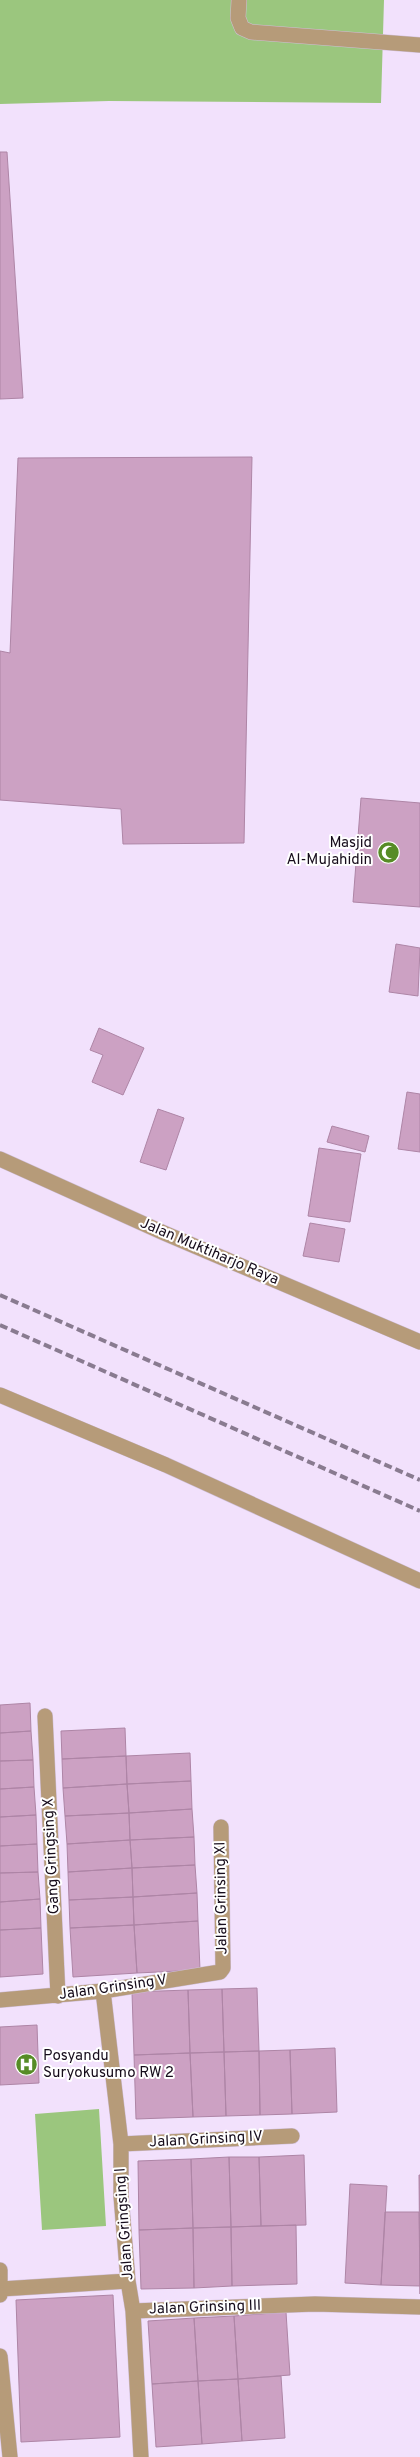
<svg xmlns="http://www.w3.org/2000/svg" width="420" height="2457" viewBox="0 0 420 2457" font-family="Overpass,sans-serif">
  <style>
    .green { fill: #9bc67e }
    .building { fill: #cca1c3; stroke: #ae85a6 }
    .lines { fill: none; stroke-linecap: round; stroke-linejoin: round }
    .minor-casing { stroke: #cfbfd8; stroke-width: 16 }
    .tertiary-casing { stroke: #cfbfd8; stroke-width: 16 }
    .minor { stroke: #b69b79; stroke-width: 15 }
    .tertiary { stroke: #b69b79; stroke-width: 15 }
    .rail { stroke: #897b90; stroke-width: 4; stroke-dasharray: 8 4; stroke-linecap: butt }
    .labels { text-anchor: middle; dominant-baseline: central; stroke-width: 4; stroke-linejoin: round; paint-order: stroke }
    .poi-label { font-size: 15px; fill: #160c1b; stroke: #fff; text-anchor: end }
    .street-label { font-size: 15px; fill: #160c1b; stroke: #fff }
  </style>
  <rect width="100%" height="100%" fill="#f2e1fc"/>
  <path class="green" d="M0 0H384L381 103 109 101 0 104Z
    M99 2109 106 2226 42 2230 35 2114Z"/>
  <path class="building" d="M0 152H7L23 398 0 399Z
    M252 457 244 843 123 844 121 809 0 800V651L10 653 18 458Z
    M361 798 420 803V907L353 902Z
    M396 944 420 948 418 996 389 992Z
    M99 1028 144 1048 123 1095 92 1082 103 1055 90 1050Z
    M407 1092 420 1094V1152L398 1149Z
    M158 1109 184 1118 166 1170 140 1162Z
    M332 1126 369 1136 365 1152 327 1142Z
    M319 1148 361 1154 350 1222 308 1216Z
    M310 1223 345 1229 339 1262 303 1256Z
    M30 1703 31 1731 0 1733V1705Z
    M125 1728 126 1756 62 1759 61 1731Z
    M31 1731 33 1760 0 1761V1733Z
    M190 1753 191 1781 127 1784 126 1756Z
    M126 1756 127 1784 63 1788 62 1759Z
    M33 1760 34 1787 0 1789V1761Z
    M191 1781 192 1809 129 1813 127 1784Z
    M127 1784 129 1813 65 1816 63 1788Z
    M34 1787 36 1815 0 1817V1789Z
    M192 1809 194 1837 130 1840 129 1813Z
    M129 1813 130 1840 67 1844 65 1816Z
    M36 1815 37 1844 0 1846V1817Z
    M194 1837 195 1865 132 1868 130 1840Z
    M130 1840 132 1868 68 1872 67 1844Z
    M37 1844 38 1872 0 1873V1846Z
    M195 1865 197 1893 133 1897 132 1868Z
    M132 1868 133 1897 69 1900 68 1872Z
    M38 1872 40 1899 0 1902V1873Z
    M197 1893 198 1921 134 1925 133 1897Z
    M133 1897 134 1925 70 1928 69 1900Z
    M40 1899 41 1928 0 1930V1902Z
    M198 1921 200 1970 137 1973 134 1925Z
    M134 1925 137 1973 73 1977 70 1928Z
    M41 1928 43 1974 0 1977V1930Z
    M257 1988 259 2051 224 2052 222 1989Z
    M222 1989 224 2052 190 2053 188 1990Z
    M188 1990 190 2053 134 2055 132 1992Z
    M37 2025 39 2083 0 2085V2027Z
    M335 2048 337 2112 292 2114 290 2050Z
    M290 2050 292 2114 260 2115 259 2051Z
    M259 2051 260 2115 226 2116 224 2052Z
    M224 2052 226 2116 193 2117 190 2053Z
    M190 2053 193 2117 136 2119 134 2055Z
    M304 2155 306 2225 261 2226 259 2157Z
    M229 2157H259L261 2226 231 2227Z
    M229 2157 231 2227 193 2228 191 2159Z
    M191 2159 193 2228 139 2230 138 2161Z
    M419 2175H420V2294V2286Z
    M350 2184 387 2186 381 2285 345 2283Z
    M385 2212H419L420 2286 381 2285Z
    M296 2225 297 2284 232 2286 231 2227Z
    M231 2227 232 2286 194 2288 193 2228Z
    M193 2228 194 2288 141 2289 139 2230Z
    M113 2295 120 2437 21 2442 16 2300Z
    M286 2312 290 2375 238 2379 234 2316Z
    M234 2316 238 2379 198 2381 194 2318Z
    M194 2318 198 2381 152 2384 148 2321Z
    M281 2376 285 2438 242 2441 238 2379Z
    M238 2379 242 2441 202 2444 198 2381Z
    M198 2381 202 2444 156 2447 152 2384Z"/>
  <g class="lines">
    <defs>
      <path id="minor" d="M239 0 238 18 242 28 251 32 420 45
        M0 1395 166 1465 420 1581
        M45 1716 58 1996
        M103 1991 121 2144V2196L128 2281 133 2311 141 2457
        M0 2000 103 1991 220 1972 223 1968 221 1827
        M121 2144 292 2136
        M0 2270V2295
        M1 2289 128 2281
        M133 2311 315 2304 420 2307
        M0 2356 10 2457"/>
      <path id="tertiary" d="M0 1159 164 1233 420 1342"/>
    </defs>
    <use href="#minor" class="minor-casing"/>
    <use href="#tertiary" class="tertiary-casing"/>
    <use href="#minor" class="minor"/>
    <use href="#tertiary" class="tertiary"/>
    <path class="rail" d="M0 1295 420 1480
      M0 1325 420 1511"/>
  </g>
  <defs>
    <symbol id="mosque-disc" viewBox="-11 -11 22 22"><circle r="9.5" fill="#568c26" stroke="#fff"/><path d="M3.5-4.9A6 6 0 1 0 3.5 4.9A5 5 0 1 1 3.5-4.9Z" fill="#fff"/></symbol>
    <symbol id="hospital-disc" viewBox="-11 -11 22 22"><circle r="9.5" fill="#568c26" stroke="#fff"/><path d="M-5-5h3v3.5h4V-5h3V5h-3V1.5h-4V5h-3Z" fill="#fff"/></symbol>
  </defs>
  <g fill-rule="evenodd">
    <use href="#mosque-disc" x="376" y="840" width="25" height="25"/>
    <use href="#hospital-disc" x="14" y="2052" width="25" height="25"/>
  </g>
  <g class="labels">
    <g class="poi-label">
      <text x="372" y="843">Masjid<tspan x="372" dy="17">Al-Mujahidin</tspan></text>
      <text x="43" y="2056" text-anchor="start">Posyandu<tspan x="43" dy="17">Suryokusumo RW 2</tspan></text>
    </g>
    <g class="street-label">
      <text transform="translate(209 1252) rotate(23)">Jalan Muktiharjo Raya</text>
      <text transform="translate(52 1856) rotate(-93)">Gang Gringsing X</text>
      <text transform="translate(222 1898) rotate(-91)">Jalan Grinsing XI</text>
      <text transform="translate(113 1988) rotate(-8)">Jalan Grinsing V</text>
      <text transform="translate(206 2140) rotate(-3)">Jalan Grinsing IV</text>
      <text transform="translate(125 2224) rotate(-94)">Jalan Gringsing I</text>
      <text transform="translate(205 2308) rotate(-2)">Jalan Grinsing III</text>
    </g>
  </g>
</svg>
